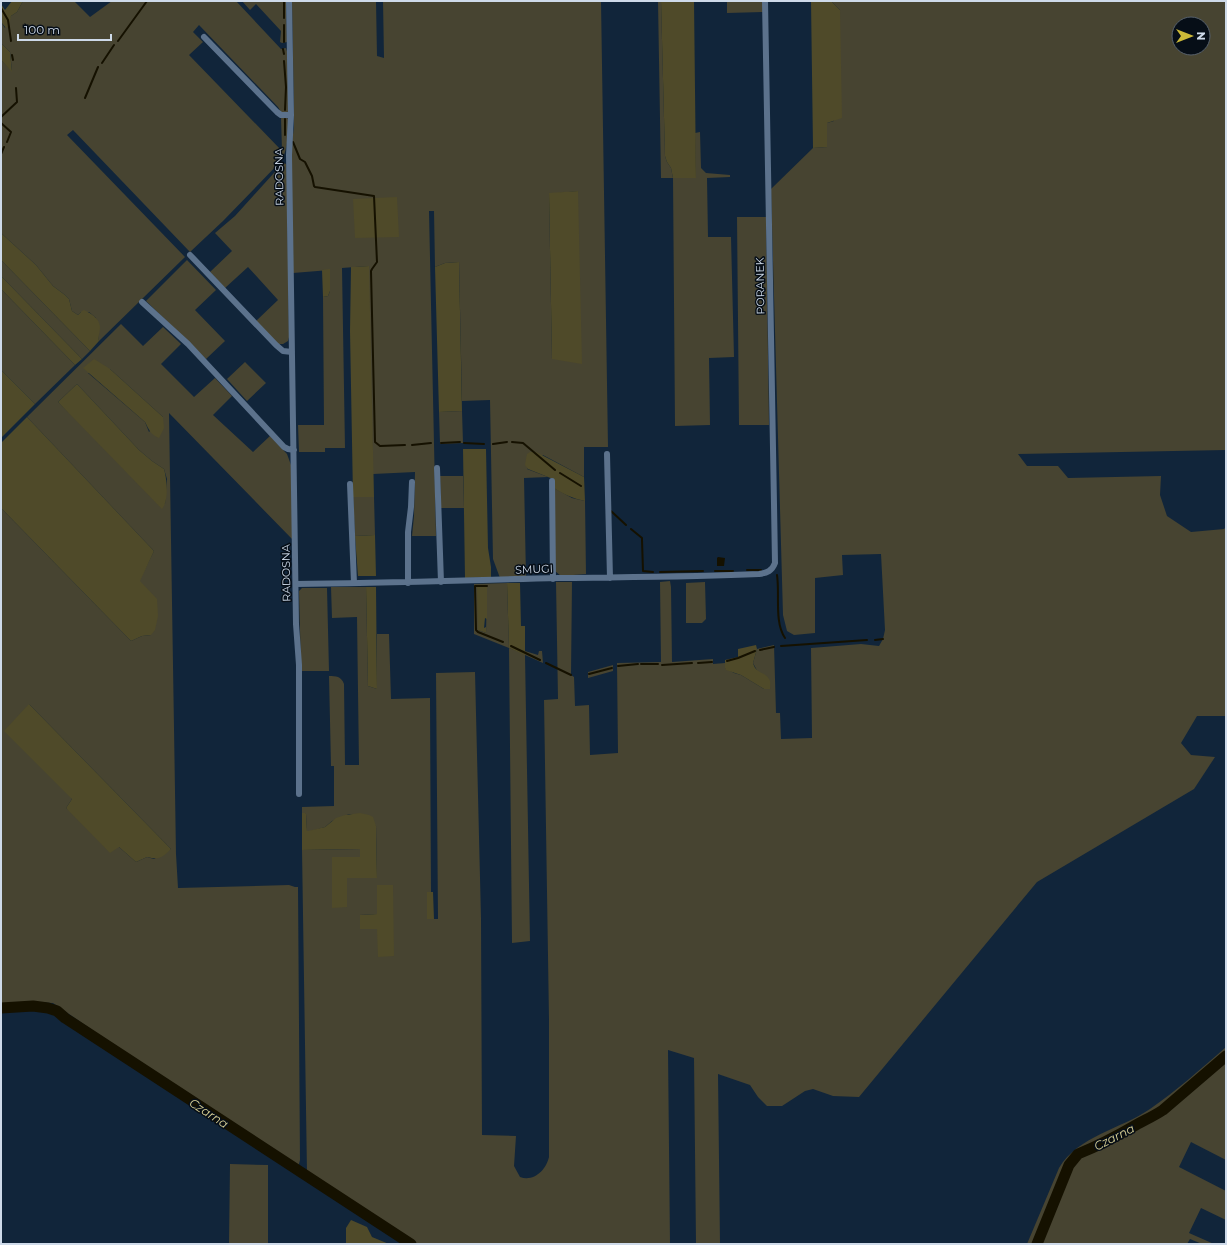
<svg xmlns="http://www.w3.org/2000/svg" width="1227" height="1245" viewBox="0 0 1227 1245" font-family="Montserrat,sans-serif">
  <style>
    .green { fill: #474431; fill-rule: evenodd }
    .forest { fill: #4f4a29 }
    .water { fill: #151100 }
    .lines { fill: none; stroke-linecap: round; stroke-linejoin: round }
    .stream { stroke: #151100; stroke-width: 2 }
    .river { stroke: #151100; stroke-width: 11 }
    .street { stroke: #5c728c; stroke-width: 6 }
    .labels { text-anchor: middle; dominant-baseline: central; stroke-width: 3; stroke-linejoin: round; paint-order: stroke }
    .street-label { font-size: 11px; fill: #cedae9; stroke: #060e17 }
    .water-label { font-size: 12px; font-style: italic; fill: #dbd295; stroke: #060e17 }
  </style>
  <rect width="100%" height="100%" fill="#11253a"/>
  <path class="green" d="M23 1H74L90 17 112 1H236L281 49 286 48 288 55 289 111 286 113 281 112 278 107 199 25 193 32 203 42 189 55 282 151 281 117 287 118 289 120C288 133 288 148 282 160L223 221 190 252 73 130 67 135 185 257 99 341 96 318 89 312H81L78 315 72 311 69 299 65 295 53 286 36 265 1 233V60L12 71 10 52 1 43V22L5 28 11 16 17 12Z
    M242 1H286L287 42 282 43 280 42 281 31 256 4 250 10Z
    M292 1H376L377 56 384 58 383 1H601L608 447H584V477L543 455 527 469 548 477 524 478 526 577 500 578 493 559 490 400 462 401 459 262 445 263 435 267 434 211H429L436 536H412L414 516 415 472 373 474 368 266 342 268 345 448H325V452H299L298 425H324L323 297 328 296 330 291V270L293 273 291 147 294 128V113ZM578 191 552 359 549 194Z
    M658 1H661L665 156 667 162 671 168 673 178H696L695 133 700 132 701 168 706 173 730 175V177L707 178 708 237H731L734 357 709 358 710 425 675 426 673 178H661Z
    M727 1H763V12L727 13Z
    M831 1H1226V450L1018 454 1027 466H1058L1068 478 1161 476 1160 495 1167 516 1191 532 1224 529 1226 527V716H1197L1181 743 1191 755 1215 757 1194 789 1037 882 859 1097 833 1096 813 1089 805 1091 782 1106H767L758 1097 750 1085 718 1074 720 1244H696L694 1058 668 1050 670 1244H418L307 1173 302 850 360 849V857L347 878H377L376 826 355 814H349L332 821 325 827 308 832 307 831 306 814 302 813V807L334 806V766H331L329 676C336 676 341 676 344 684L345 765H359L357 617 332 618 331 587H366L368 686 377 689V634H389L391 699 430 698 431 892H427L428 919H438L436 673 475 672 481 918 482 1135 516 1136 514 1166 520 1177C534 1182 546 1170 549 1157V1020L544 700 558 699 556 582H572L571 675 574 677 575 706 589 705 590 755 618 753 617 663 661 662 660 582 670 581 671 587 672 662 713 659V664L725 663V668L734 673 741 675 764 689H767L753 663 757 649 774 645 776 713H780L781 739 812 738 811 648 861 644 879 646 883 639 885 630 881 554 842 555 843 575 815 578V633L794 635 787 631 783 615 771 189 813 148 827 147V123L834 121 840 10ZM1179 24H1203V48H1179ZM377 914 360 929V915Z
    M283 163 286 164 287 174 289 337 288 341 283 344H278L256 321 278 300 248 267 225 288 210 272 232 251 215 233 235 216Z
    M737 217H766L769 425H739Z
    M1 260 90 351 82 359 2 277Z
    M187 260 216 290 195 310 225 341 206 359 146 301Z
    M1 289 75 365 35 404 1 370Z
    M121 324 143 346 163 327 181 344 161 364 194 397 215 378 232 396 213 415 253 452 270 436 287 454 291 465 293 540 169 413 176 854 178 888 289 885 295 887H298L300 1160 298 1168 181 1092 133 1058 53 1003 29 1002 1 1004V508L131 641 142 636 151 635 139 581 154 551 27 417ZM110 369 163 417 149 432 145 422 88 373ZM77 384 139 450 152 461 164 469 167 479 165 504 58 402ZM29 704 171 849 154 859 147 857 136 862 119 847 66 808 72 799Z
    M245 362 266 383 247 401 227 379Z
    M462 411 463 443 440 444 439 412Z
    M440 476H463L464 508H441Z
    M554 488 572 498 585 501 586 574 561 576 555 571Z
    M353 497H374L375 535 355 536Z
    M705 582 706 619 702 623H686V583Z
    M507 583 509 648 525 654V651L538 655 539 651H542L543 663 525 655 530 941 512 943 509 648 474 634V584ZM478 587H487L486 633 478 630Z
    M302 588H327L329 671H302L301 669 299 591Z
    M613 665V671L588 678V672Z
    M1226 1047V1160L1191 1142 1179 1167 1226 1191V1220L1201 1208 1189 1233 1214 1244H1202L1190 1239 1187 1244H1027L1059 1168C1078 1136 1121 1129 1150 1109 1176 1091 1202 1068 1226 1047Z
    M230 1164 268 1165V1244H229Z"/>
  <path class="forest" d="M12 1H23L17 12 11 16 9 26 6 28 1 22V4L5 10Z
    M661 1H694L696 178H673L671 168 667 162 665 156Z
    M811 1H831L840 10 842 118 827 123V147L813 148Z
    M1 43 10 52 12 72 1 60Z
    M578 191 582 364 552 359 549 193Z
    M397 197 399 237 355 238 353 199Z
    M1 233 36 265 53 286 65 295 69 299 72 311 78 315 82 311 84 310C92 314 99 318 100 327 100 332 98 336 99 341L90 351 1 260Z
    M459 262 462 411 439 412 435 267 445 263Z
    M369 266 374 497H353L350 331 351 267Z
    M1 269 2 277 82 359 75 365 1 289Z
    M330 269V291L328 296 323 297 322 270Z
    M94 359 110 369 163 417 164 428 159 438C151 435 149 430 145 422L83 368Z
    M1 370 35 404 1 438Z
    M77 384 139 450 152 461 164 469C167 479 169 501 162 509L58 402Z
    M27 417 154 551 140 581 157 599 158 616 155 630 151 635 142 636 131 641 1 508V443Z
    M463 449H486L488 548 491 567V577L465 578Z
    M530 452H536L584 477 585 501C574 499 563 494 554 488L553 479 528 469 525 465 526 459 527 454Z
    M375 535 376 576H358L355 536Z
    M507 583H520L521 626H525V655L509 648Z
    M366 587H376L377 689 368 686Z
    M477 587H487V619L485 618 484 628 486 627V633L478 630Z
    M756 645 757 649 753 663C756 674 764 671 769 679 771 681 770 686 770 689H764L741 675 726 670 725 668V660L738 657V649Z
    M29 704 171 849C162 858 159 860 147 857L136 862 119 847 110 853 66 808 72 799 4 731Z
    M302 813H305L306 814 307 831H308L325 827 336 818 345 815 360 813 369 815 373 817 376 826 377 878H347V907L332 908V857H360V849L302 850Z
    M377 885H393L394 956 378 957 377 929H360V915L377 914Z
    M427 892H433L434 919H427Z
    M351 1220 367 1227 372 1237 389 1244H346V1228Z"/>
  <path class="water" d="M718 557 725 558 724 566H717V558Z"/>
  <g class="lines">
    <path class="stream" d="M284 1V18
      M1 8 8 20 11 41
      M118 41 147 1
      M284 42V25
      M283 49 284 54
      M12 55 13 60
      M284 61 286 87 285 110
      M102 63 114 45
      M85 98 98 67
      M1 117 17 102 16 88
      M1 123 11 132 7 142
      M285 135V119
      M293 142 300 159 305 162 312 176 314 186 315 187 374 196 377 262 372 269 371 271 375 442 380 446 405 445
      M1 154 4 147
      M512 442 523 443 555 470
      M441 443 460 442
      M464 443 484 444
      M493 444 507 442
      M412 445 431 443
      M560 473 581 486
      M611 511 626 525
      M631 529 642 538V540L643 571 653 572
      M747 570H761
      M715 571H733
      M660 572 703 571
      M777 575C780 594 774 622 785 638
      M487 586H475L476 630 478 632 503 642
      M875 640 883 639
      M511 646 540 660
      M781 646 867 640
      M760 650 774 647
      M727 661 738 658 755 651
      M546 663 571 675
      M698 663 712 662
      M641 664H658
      M662 665 692 663
      M618 666 638 664
      M589 674 612 668"/>
    <path class="river" d="M1 1008 33 1006 48 1008 57 1011 65 1018 411 1244
      M1037 1244 1069 1165 1078 1154C1098 1146 1117 1136 1136 1125 1145 1120 1154 1116 1163 1110L1226 1056"/>
    <path class="street" d="M289 1 291 115 289 155 296 624 299 665V794
      M204 37 277 112 281 115H291
      M190 255 276 345 283 351 292 352
      M142 302 188 344 284 447 288 449 294 450
      M607 454 610 578
      M437 468 441 582
      M552 481 553 579
      M350 484 354 583
      M408 583V532L411 507 412 482
      M296 584C384 583 472 580 559 578 626 577 693 577 759 574 767 573 772 571 775 563L774 504 765 1"/>
  </g>
  <g class="labels">
    <g class="street-label">
      <text transform="translate(279 177) rotate(-91)">RADOSNA</text>
      <text transform="translate(760 286) rotate(-91)">PORANEK</text>
      <text transform="translate(534 569) rotate(-2)">SMUGI</text>
      <text transform="translate(286 573) rotate(-91)">RADOSNA</text>
    </g>
    <g class="water-label">
      <text transform="translate(209 1113) rotate(33)">Czarna</text>
      <text transform="translate(1114 1137) rotate(-27)">Czarna</text>
    </g>
  </g>
  <rect width="1227" height="1245" fill="none" stroke="#cedae9" stroke-width="4"/>
  <g transform="translate(1191 36) rotate(90)"><circle r="19" fill="#060e17" stroke="#56606b"/>
  <path d="M0-3L7 15L0 10L-7 15Z" fill="#ccb938"/>
  <text y="-6" font-size="11" font-weight="bold" text-anchor="middle" fill="#cedae9">N</text>
  </g>
  <path d="M18 34v6h93v-6" fill="none" stroke="#cedae9" stroke-width="2"/>
  <text x="24" y="34" font-size="12" fill="#cedae9" stroke="#060e17" stroke-width="3" paint-order="stroke">100 m</text>
</svg>
